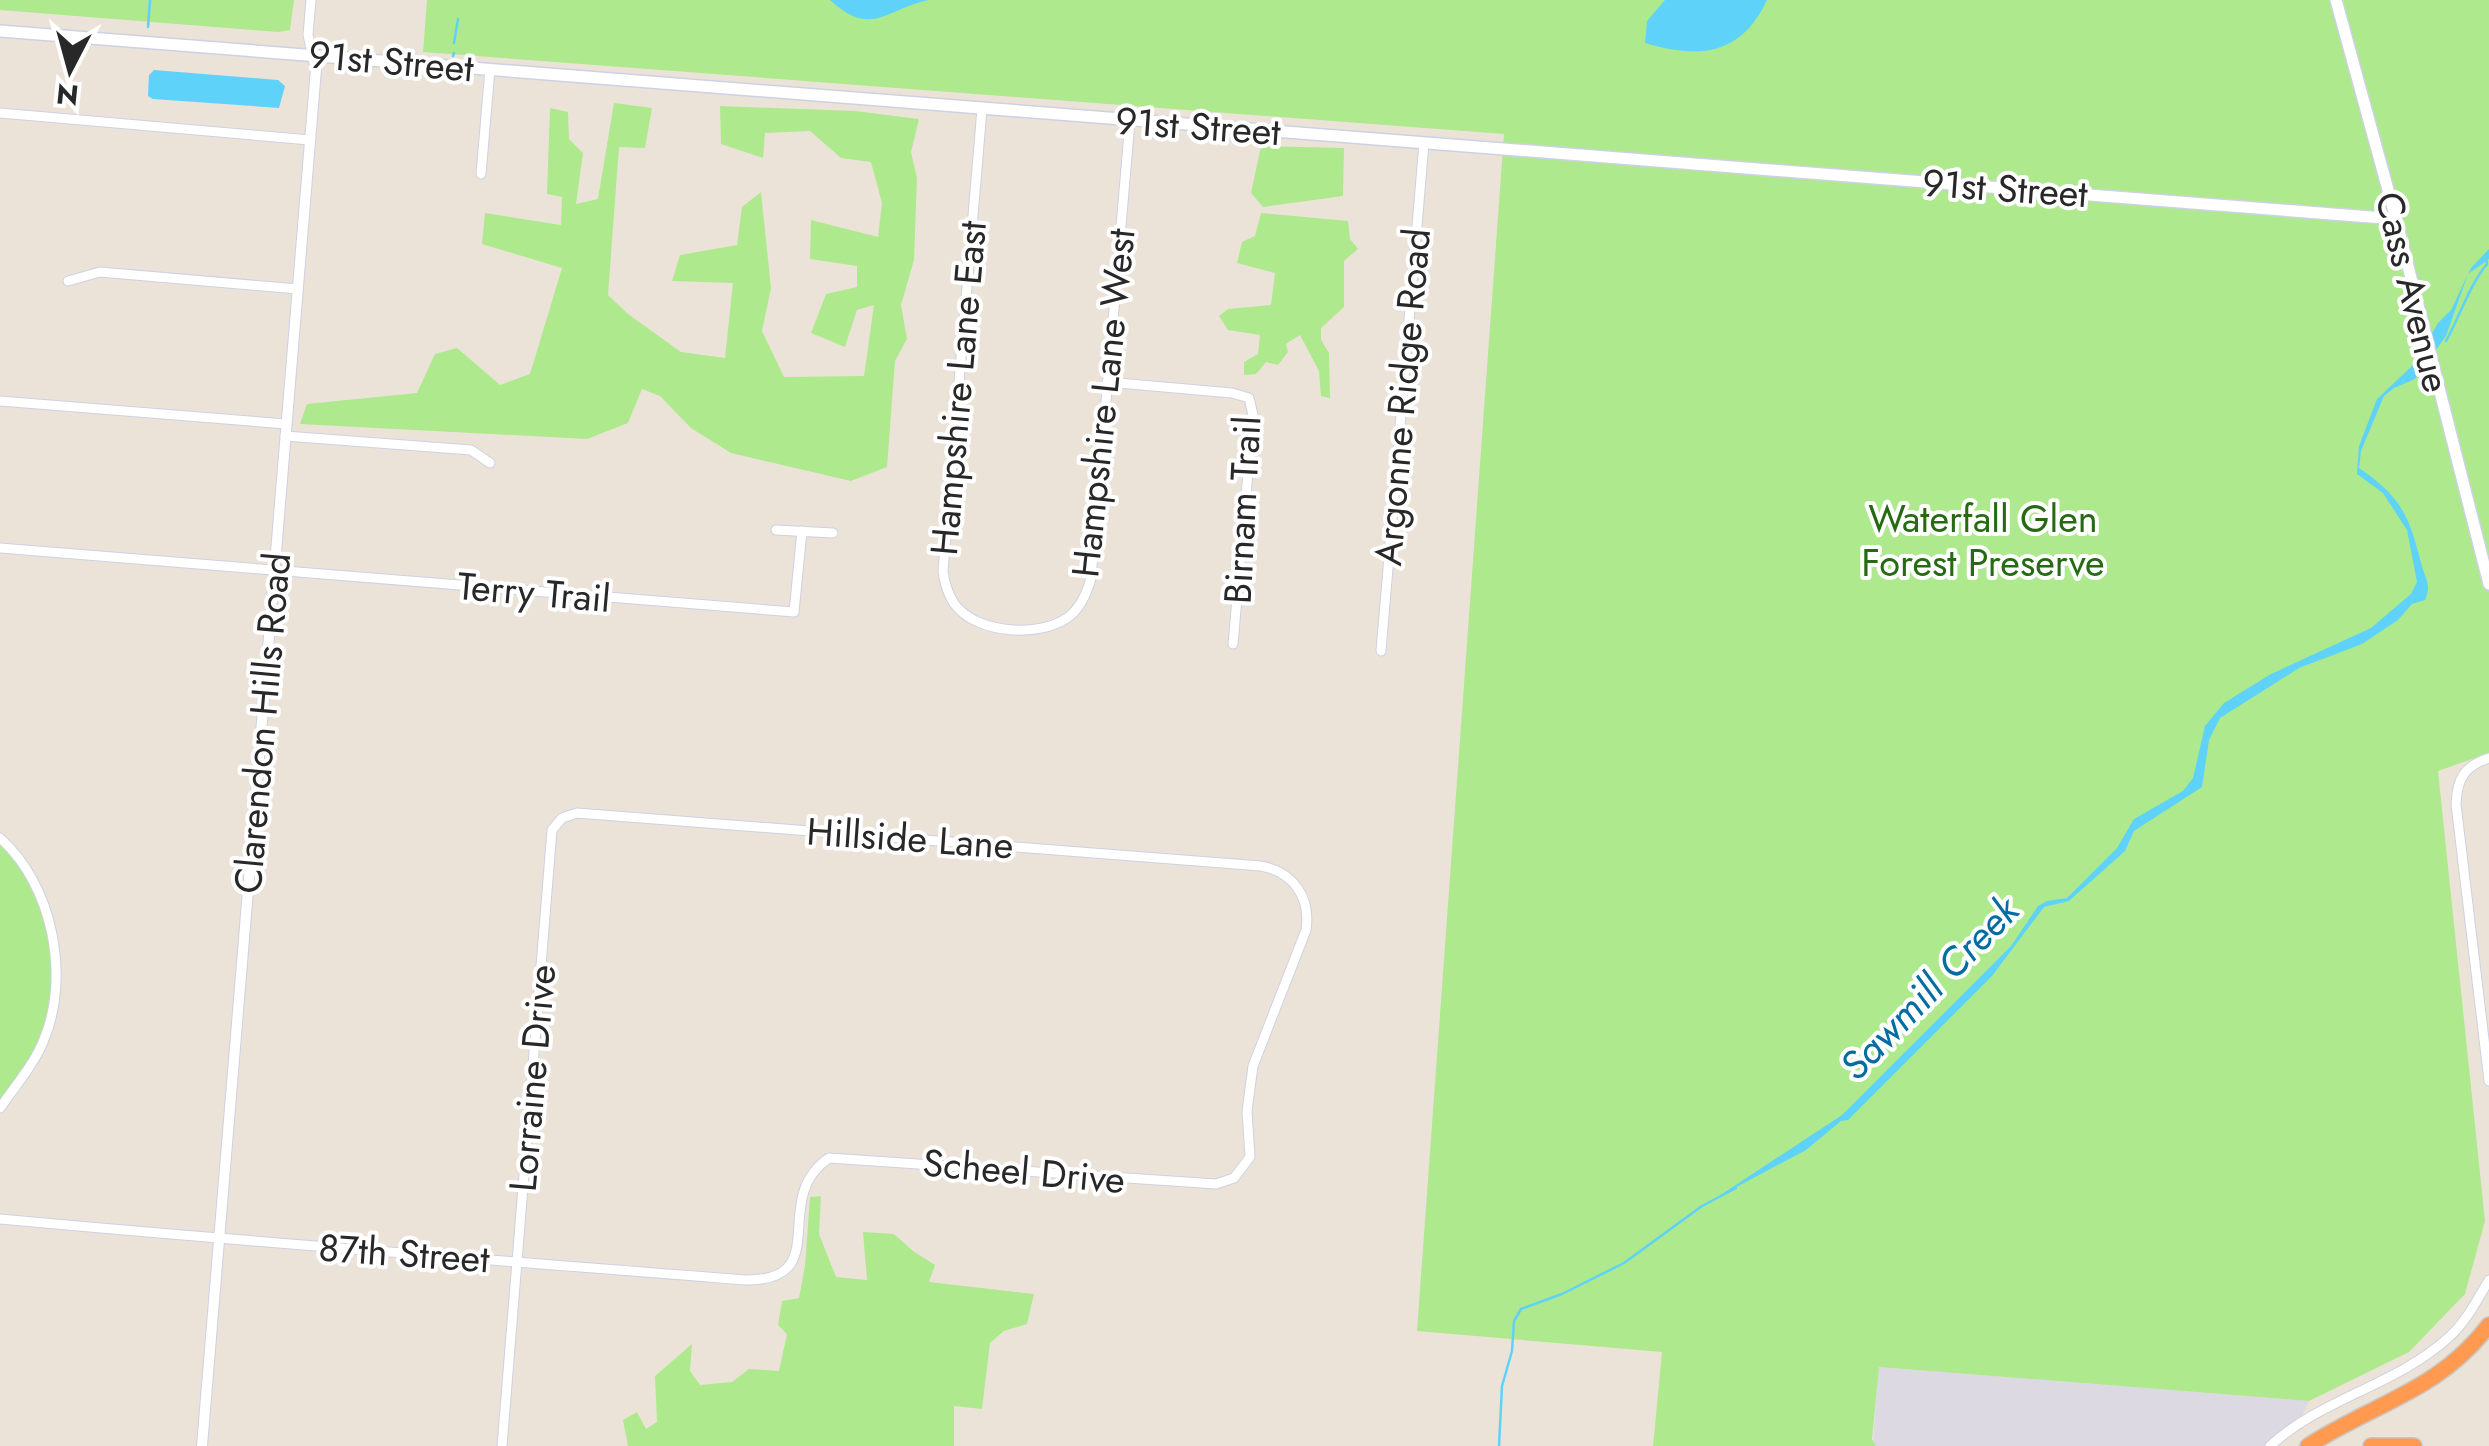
<svg xmlns="http://www.w3.org/2000/svg" width="2489" height="1446" viewBox="0 0 2489 1446" font-family="Jost,sans-serif">
  <style>
    .industrial { fill: #dcd9e3 }
    .green { fill: #aee98e }
    .water { fill: #5fd2f9 }
    .lines { fill: none; stroke-linecap: round; stroke-linejoin: round }
    .stream { stroke: #5fd2f9; stroke-width: 2.5 }
    .minor-casing { stroke: #cdd1e3; stroke-width: 11 }
    .tertiary-casing { stroke: #cdd1e3; stroke-width: 12 }
    .secondary-casing { stroke: #cdd1e3; stroke-width: 14 }
    .motorway-casing { stroke: #c7c7c7; stroke-width: 18 }
    .minor { stroke: #fff; stroke-width: 9 }
    .tertiary { stroke: #fff; stroke-width: 10 }
    .secondary { stroke: #fff; stroke-width: 11 }
    .motorway { stroke: #ff9a50; stroke-width: 15 }
    .labels { text-anchor: middle; dominant-baseline: central; stroke-width: 8; stroke-linejoin: round; paint-order: stroke }
    .street-label { font-size: 38px; fill: #282828; stroke: #fff }
    .park-label { font-size: 38px; fill: #266a13; stroke: #fff }
    .water-label { font-size: 40px; font-style: italic; fill: #016da3; stroke: #fff }
  </style>
  <rect width="100%" height="100%" fill="#ece3d8"/>
  <path class="industrial" d="M1878 1367 2309 1401 2301 1418 2264 1446H1873Z"/>
  <path class="green" d="M0 0H294L290 30 278 32 0 10Z
    M427 0H2489V753L2438 771 2485 1221 2465 1294 2409 1352 2309 1401 1879 1367 1872 1439 1876 1446H1653L1662 1352 1417 1331 1504 134 423 52Z
    M614 103 652 108 645 148 619 147 608 295 628 314 681 352 725 358 733 283 672 281 680 255 737 245 742 207 761 192 771 288 762 331 784 377 864 376 874 305 857 310 845 347 811 333 826 294 857 287V266L810 259 811 220 878 237 882 203 871 162 841 158 810 131 765 133 763 158 721 144 720 106 855 111 919 119 911 152 917 178 914 260 901 305 907 339 895 361 887 467 851 481 731 453 691 428 660 396 642 389 628 423 587 439 300 424 307 404 417 393 435 354 457 348 500 385 530 374 562 268 482 244 485 213 561 225 562 197 547 194 550 108 568 112 569 139 583 153 576 204 598 199Z
    M1261 146 1344 148 1343 196 1263 207 1251 193Z
    M1261 213 1348 221 1350 239 1358 249 1344 261V307L1321 328V340L1329 353 1330 398 1321 396 1319 371 1300 335 1286 344 1288 352 1278 365 1266 362 1256 374 1244 375V362L1258 354 1260 335 1228 330 1219 316 1228 309 1271 305 1275 273 1237 263 1242 242 1255 236Z
    M0 838 41 899 56 968 48 1028 0 1108Z
    M821 1196 819 1234 836 1277 867 1280 863 1232 894 1234 913 1251 935 1265 929 1282 1034 1294 1027 1324 1004 1331 990 1343 982 1409 954 1406V1446H628L623 1420 637 1412 646 1429 657 1422 655 1376 692 1344 690 1371 700 1385 732 1382 749 1369 779 1371 787 1334 778 1325 782 1301 799 1298 805 1266 810 1197Z"/>
  <path class="water" d="M830 0H929C887 8 872 39 830 0Z
    M1665 0H1767C1741 56 1699 59 1645 43L1647 21Z
    M154 70 278 80 285 86 279 108 153 99 148 96 149 75Z
    M2489 249V259L2468 274 2446 336 2415 379 2394 388 2384 396 2361 451 2359 468C2401 497 2409 515 2421 563 2425 578 2432 585 2425 600L2412 604 2398 620 2362 644 2299 668 2220 718 2209 740 2202 787 2134 831 2125 851 2069 901 2044 907 1992 976 1848 1120 1841 1121 1806 1150 1716 1198 1842 1115 2011 946 2038 906 2047 901 2067 898 2117 848 2134 819 2183 791 2193 778 2205 726 2224 703 2271 674 2371 628 2411 594 2417 582 2407 530 2383 493 2357 474 2359 446 2377 399 2411 367 2438 323 2451 310 2471 268Z"/>
  <g class="lines">
    <path class="stream" d="M148 27 150 0
      M454 43 458 19
      M453 56 454 53
      M2446 341C2460 316 2469 286 2487 264L2486 257 2489 254
      M1499 1446 1502 1386 1512 1351 1514 1321 1521 1309 1562 1294 1624 1263 1702 1206 1736 1188"/>
    <defs>
      <path id="minor" d="M311 0 308 35 312 53
        M982 109 943 571C944 582 949 598 957 607 980 634 1039 637 1067 618 1080 609 1087 593 1091 578L1130 121
        M0 113 310 140
        M481 174 490 69
        M68 281 100 272 298 289
        M1107 382 1232 393 1249 398 1253 415 1233 644
        M0 401 286 424
        M285 436 471 450 490 463
        M776 530 833 533
        M0 548 794 612 802 531
        M1381 651 1424 143
        M2489 758C2464 766 2457 779 2456 804L2489 1081
        M0 838C53 885 71 978 43 1042 33 1066 15 1086 0 1108
        M0 1219C248 1242 496 1260 745 1280 836 1281 768 1199 829 1158L1216 1184 1234 1178 1250 1157 1247 1111 1253 1066 1306 930C1311 897 1293 872 1261 866L577 813 562 818 552 830 502 1446
        M2270 1446C2322 1398 2397 1385 2449 1337 2466 1322 2477 1300 2489 1280"/>
      <path id="tertiary" d="M202 1446 316 69 312 53"/>
      <path id="secondary" d="M2336 0 2396 219 2489 584
        M0 31 2396 219"/>
      <path id="motorway" d="M2308 1446C2374 1403 2439 1391 2489 1325
        M2371 1446H2414"/>
    </defs>
    <use href="#minor" class="minor-casing"/>
    <use href="#tertiary" class="tertiary-casing"/>
    <use href="#secondary" class="secondary-casing"/>
    <use href="#motorway" class="motorway-casing"/>
    <use href="#minor" class="minor"/>
    <use href="#tertiary" class="tertiary"/>
    <use href="#secondary" class="secondary"/>
    <use href="#motorway" class="motorway"/>
  </g>
  <g class="labels">
    <g class="street-label">
      <text transform="translate(391 61) rotate(5)">91st Street</text>
      <text transform="translate(1198 126) rotate(4)">91st Street</text>
      <text transform="translate(2005 188) rotate(4)">91st Street</text>
      <text transform="translate(2413 292) rotate(76)">Cass Avenue</text>
      <text transform="translate(958 388) rotate(-85)">Hampshire Lane East</text>
      <text transform="translate(1402 397) rotate(-85)">Argonne Ridge Road</text>
      <text transform="translate(1103 403) rotate(-84)">Hampshire Lane West</text>
      <text transform="translate(1242 510) rotate(-87)">Birnam Trail</text>
      <text transform="translate(534 592) rotate(5)">Terry Trail</text>
      <text transform="translate(262 723) rotate(-85)">Clarendon Hills Road</text>
      <text transform="translate(910 838) rotate(4)">Hillside Lane</text>
      <text transform="translate(532 1078) rotate(-85)">Lorraine Drive</text>
      <text transform="translate(1024 1171) rotate(5)">Scheel Drive</text>
      <text transform="translate(404 1253) rotate(4)">87th Street</text>
    </g>
    <g class="park-label">
      <text x="1983" y="518">Waterfall Glen<tspan x="1983" dy="44">Forest Preserve</tspan></text>
    </g>
    <g class="water-label">
      <text transform="translate(1929 988) rotate(-46)">Sawmill Creek</text>
    </g>
  </g>
  <g transform="translate(70 70) rotate(186)" stroke="#ffffff" stroke-width="8" paint-order="stroke">
  <path d="M0-8L18 38L0 25L-18 38Z" fill="#282828"/>
  <text y="-15" font-size="28" font-weight="bold" text-anchor="middle" fill="#282828">N</text>
  </g>
</svg>
